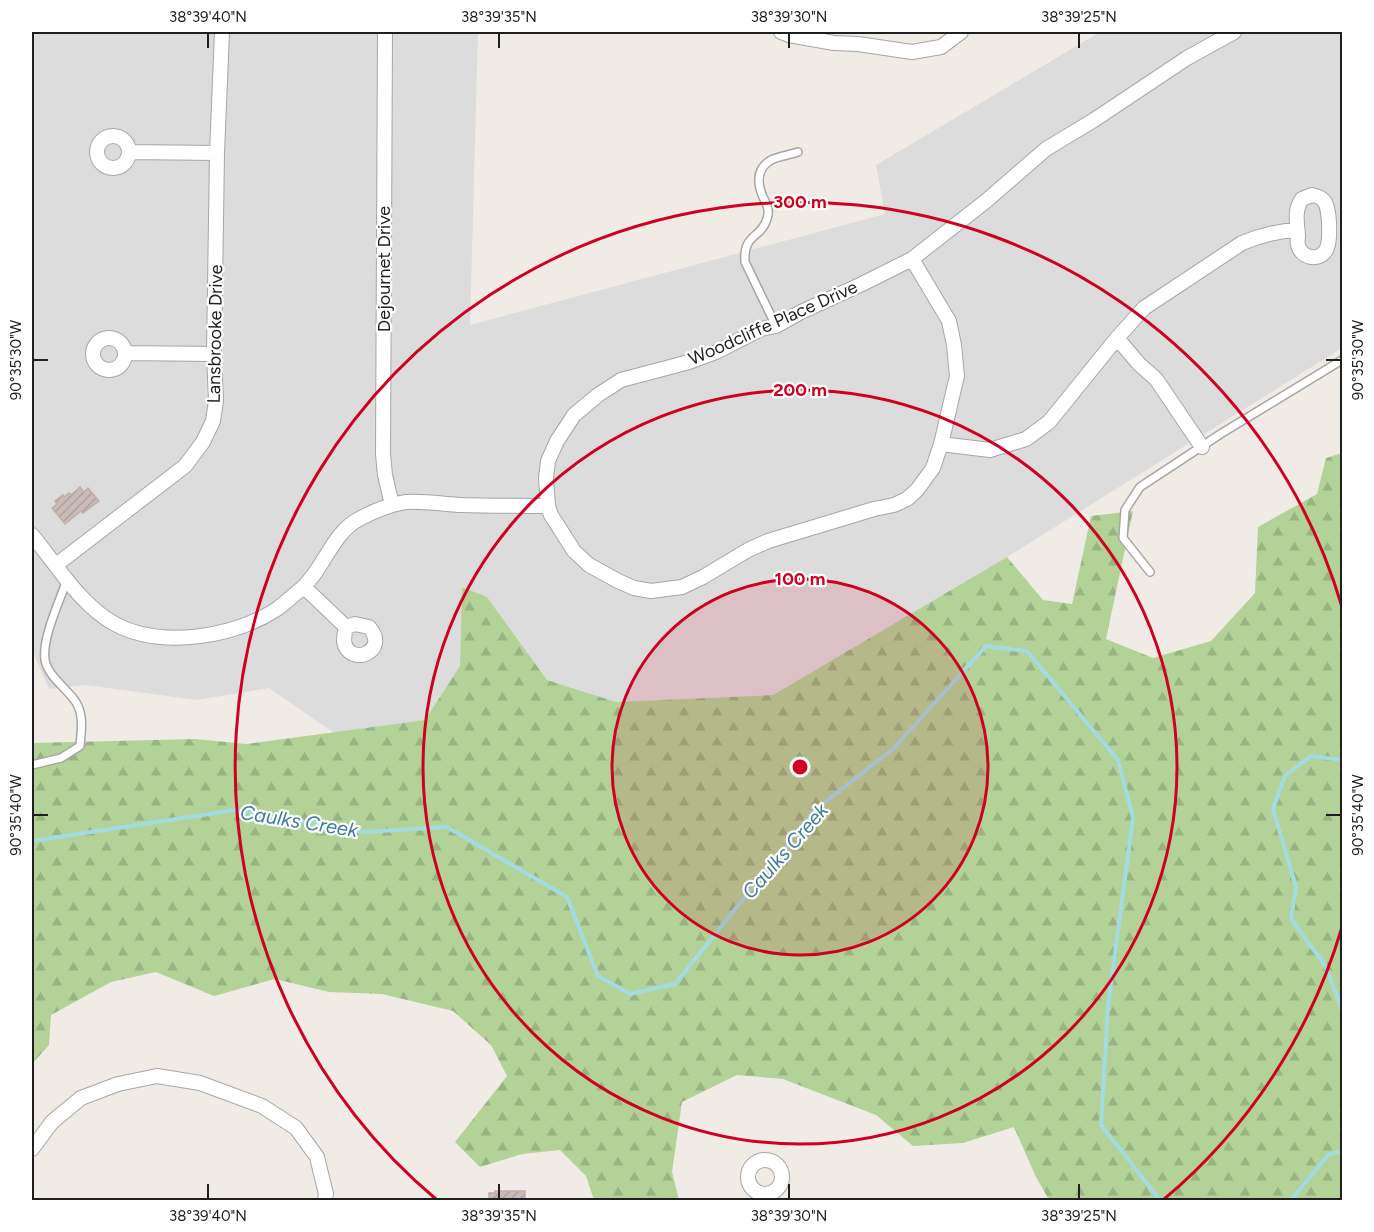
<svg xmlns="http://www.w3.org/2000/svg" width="1374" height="1232" viewBox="0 0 1374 1232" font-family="Figtree,sans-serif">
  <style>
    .residential { fill: #dddcdc }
    .forest { fill: url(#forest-firs) }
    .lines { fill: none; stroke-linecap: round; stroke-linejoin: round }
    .stream { stroke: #a3dce0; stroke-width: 4 }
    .building { fill: url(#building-hatch); stroke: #c3aea7; stroke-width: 1.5 }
    .service-casing { stroke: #a6a6a6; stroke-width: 10 }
    .minor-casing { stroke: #a6a6a6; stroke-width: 16 }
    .service { stroke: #fff; stroke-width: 7 }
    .minor { stroke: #fff; stroke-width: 14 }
    .ticks { fill: none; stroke: #1f1f1f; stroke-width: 2 }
    .ring { fill: none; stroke: #cf0021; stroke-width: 3 }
    .labels { text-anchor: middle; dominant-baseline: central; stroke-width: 4.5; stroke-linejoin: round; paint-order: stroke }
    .street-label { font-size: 18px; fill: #1f1f1f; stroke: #fff }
    .water-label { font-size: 20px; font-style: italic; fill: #3e7c9c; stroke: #fff }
    .centre { fill: #cf0021; stroke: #fff; stroke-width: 3 }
    .ring-label { font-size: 18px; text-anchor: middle; font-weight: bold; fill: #cf0021; stroke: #fff; stroke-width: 4.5; stroke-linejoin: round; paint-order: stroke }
    .neatline { fill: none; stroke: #1f1f1f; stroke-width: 2 }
    .ticks-label { font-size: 15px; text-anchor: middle; fill: #1f1f1f }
  </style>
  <defs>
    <pattern id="forest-firs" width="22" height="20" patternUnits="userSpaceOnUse" patternTransform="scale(1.5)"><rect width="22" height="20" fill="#b2d298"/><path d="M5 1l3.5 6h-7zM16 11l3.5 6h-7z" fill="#99b483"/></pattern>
    <pattern id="building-hatch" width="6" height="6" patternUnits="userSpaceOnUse" patternTransform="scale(1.5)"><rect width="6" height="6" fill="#c9bcb8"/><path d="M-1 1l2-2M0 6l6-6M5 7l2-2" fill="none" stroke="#aca19e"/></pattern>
  </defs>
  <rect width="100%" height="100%" fill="#f1ebe5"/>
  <path class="residential" d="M32 32H478L470 325 885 214 876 165 1100 32H1342V348L1007 557 773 695 616 702 547 680 487 597 462 587 460 666 426 720 334 733 269 688 197 700 86 685 49 689 32 650Z"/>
  <path class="forest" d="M1342 453V1200H1049L1035 1175 1014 1127 963 1143 913 1146 876 1115 783 1079 737 1075 682 1102 672 1172 679 1200H594L586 1176 560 1150 522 1154 480 1167 455 1142 507 1076 491 1045 453 1011 382 994 329 992 275 979 214 996 156 972 111 982 51 1015 49 1045 32 1064V743L195 739 246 744 425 720 460 666 462 587 487 597 547 680 616 702 773 695 1007 557 1043 600 1072 604 1091 516 1133 511 1106 639 1153 658 1211 641 1255 593 1258 527 1317 494 1326 458Z"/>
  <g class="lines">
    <path class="stream" d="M1342 760 1311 756 1285 776 1273 809 1296 887 1291 919 1325 965 1342 1009
      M32 841 235 810 364 832 447 827 567 897 598 976 630 994 675 984 815 810 893 749 986 646 1027 651 1118 760 1133 818 1108 1006 1101 1125 1160 1200
      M1291 1200 1329 1154 1342 1152"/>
  </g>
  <path class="building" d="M80 487 84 492 88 488 99 501 83 513 81 511 65 524 52 508 57 504 55 501 63 495 64 497 69 493 71 495Z
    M495 1191H525V1200H489V1193H495Z"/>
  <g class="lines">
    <defs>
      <path id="service" d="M776 326 745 262C743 233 761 239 767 219 770 210 767 205 763 197 757 183 756 169 771 160 779 156 790 155 798 152
        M1150 572 1123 538 1125 510 1140 487 1222 433 1342 360
        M32 765 61 758 80 746C81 733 84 717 77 704 71 692 51 679 46 664 39 644 60 600 67 580"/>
      <path id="minor" d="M385 32 383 454 385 475 392 505
        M781 32 789 35 834 43 858 44 912 52 941 47 961 32
        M97 152a16 16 0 1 1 32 0a16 16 0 1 1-32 0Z
        M130 152 217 153
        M1312 195C1317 196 1321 197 1324 201 1330 208 1331 242 1326 250 1319 262 1301 258 1298 245 1297 242 1298 238 1298 235 1297 223 1294 210 1302 199Z
        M912 259 949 321 954 345 957 376 941 444 933 468 917 490 907 499 894 505 874 509 768 541 748 550 703 577 682 587 651 591 634 588 618 581 589 565 574 551 551 515 548 506 546 478 548 461 557 441 574 415 598 395 621 380 689 362 716 352 761 329 776 326 801 312 862 284 912 259 986 201 1046 149 1094 120 1187 58 1234 32
        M1117 338 1139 364 1156 379 1202 447
        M93 354a16 16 0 1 1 32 0a16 16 0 1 1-32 0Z
        M126 353 214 354
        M941 444 990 450 1026 439 1049 422 1117 338 1144 308 1242 243C1261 235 1277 231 1297 230
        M32 535C56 564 81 606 115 624 162 649 234 637 277 609 285 603 294 595 301 589 324 569 332 533 359 519 372 512 391 504 406 502 423 501 444 504 461 505 490 506 519 506 548 506
        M56 565 185 466 203 442 213 421 216 401 214 354 217 153 222 32
        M304 587 346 627
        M355 624 369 627C391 652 348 668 344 641 344 637 345 631 346 627Z
        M32 1149 52 1122 81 1098 118 1084 157 1076 200 1083 262 1106 296 1128 317 1157 326 1194 325 1200
        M748 1177a17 17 0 1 1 34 0a17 17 0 1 1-34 0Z"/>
    </defs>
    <use href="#service" class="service-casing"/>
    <use href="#minor" class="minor-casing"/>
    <use href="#service" class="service"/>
    <use href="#minor" class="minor"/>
  </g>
  <path class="ticks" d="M208 33V48M499 33V48M789 33V48M1079 33V48M33 360H48M1326 360H1341M33 815H48M1326 815H1341M208 1184V1199M499 1184V1199M789 1184V1199M1079 1184V1199"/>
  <circle cx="800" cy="767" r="188" fill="#cf0021" fill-opacity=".12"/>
  <g class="ring">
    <circle cx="800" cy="767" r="188"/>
    <circle cx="800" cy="767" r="377"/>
    <path d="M1342 927A565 565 0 0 1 1163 1200M437 1200A565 565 0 1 1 1342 607"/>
  </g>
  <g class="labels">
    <g class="street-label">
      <text transform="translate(384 269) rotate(-90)">Dejournet Drive</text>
      <text transform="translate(773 323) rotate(-24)">Woodcliffe Place Drive</text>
      <text transform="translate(215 334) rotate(-89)">Lansbrooke Drive</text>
    </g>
    <g class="water-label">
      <text transform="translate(299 821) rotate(9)">Caulks Creek</text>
      <text transform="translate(785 851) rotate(-49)">Caulks Creek</text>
    </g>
  </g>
  <circle cx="800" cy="767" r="9" class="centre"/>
  <g class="ring-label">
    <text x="800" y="208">300 m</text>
    <text x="800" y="396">200 m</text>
    <text x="800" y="585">100 m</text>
  </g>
  <rect width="1374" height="1232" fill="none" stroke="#ffffff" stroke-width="66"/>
  <rect x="33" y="33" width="1308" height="1166" class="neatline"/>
  <g class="ticks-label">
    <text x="208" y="22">38°39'40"N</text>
    <text x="499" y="22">38°39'35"N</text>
    <text x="789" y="22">38°39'30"N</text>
    <text x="1079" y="22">38°39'25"N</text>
    <text transform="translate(1358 360) rotate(-90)" y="5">90°35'30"W</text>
    <text transform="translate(16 360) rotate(-90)" y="5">90°35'30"W</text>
    <text transform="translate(1358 815) rotate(-90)" y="5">90°35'40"W</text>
    <text transform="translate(16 815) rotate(-90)" y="5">90°35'40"W</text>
    <text x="208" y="1221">38°39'40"N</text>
    <text x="499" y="1221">38°39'35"N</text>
    <text x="789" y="1221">38°39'30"N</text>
    <text x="1079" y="1221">38°39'25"N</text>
  </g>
</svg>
